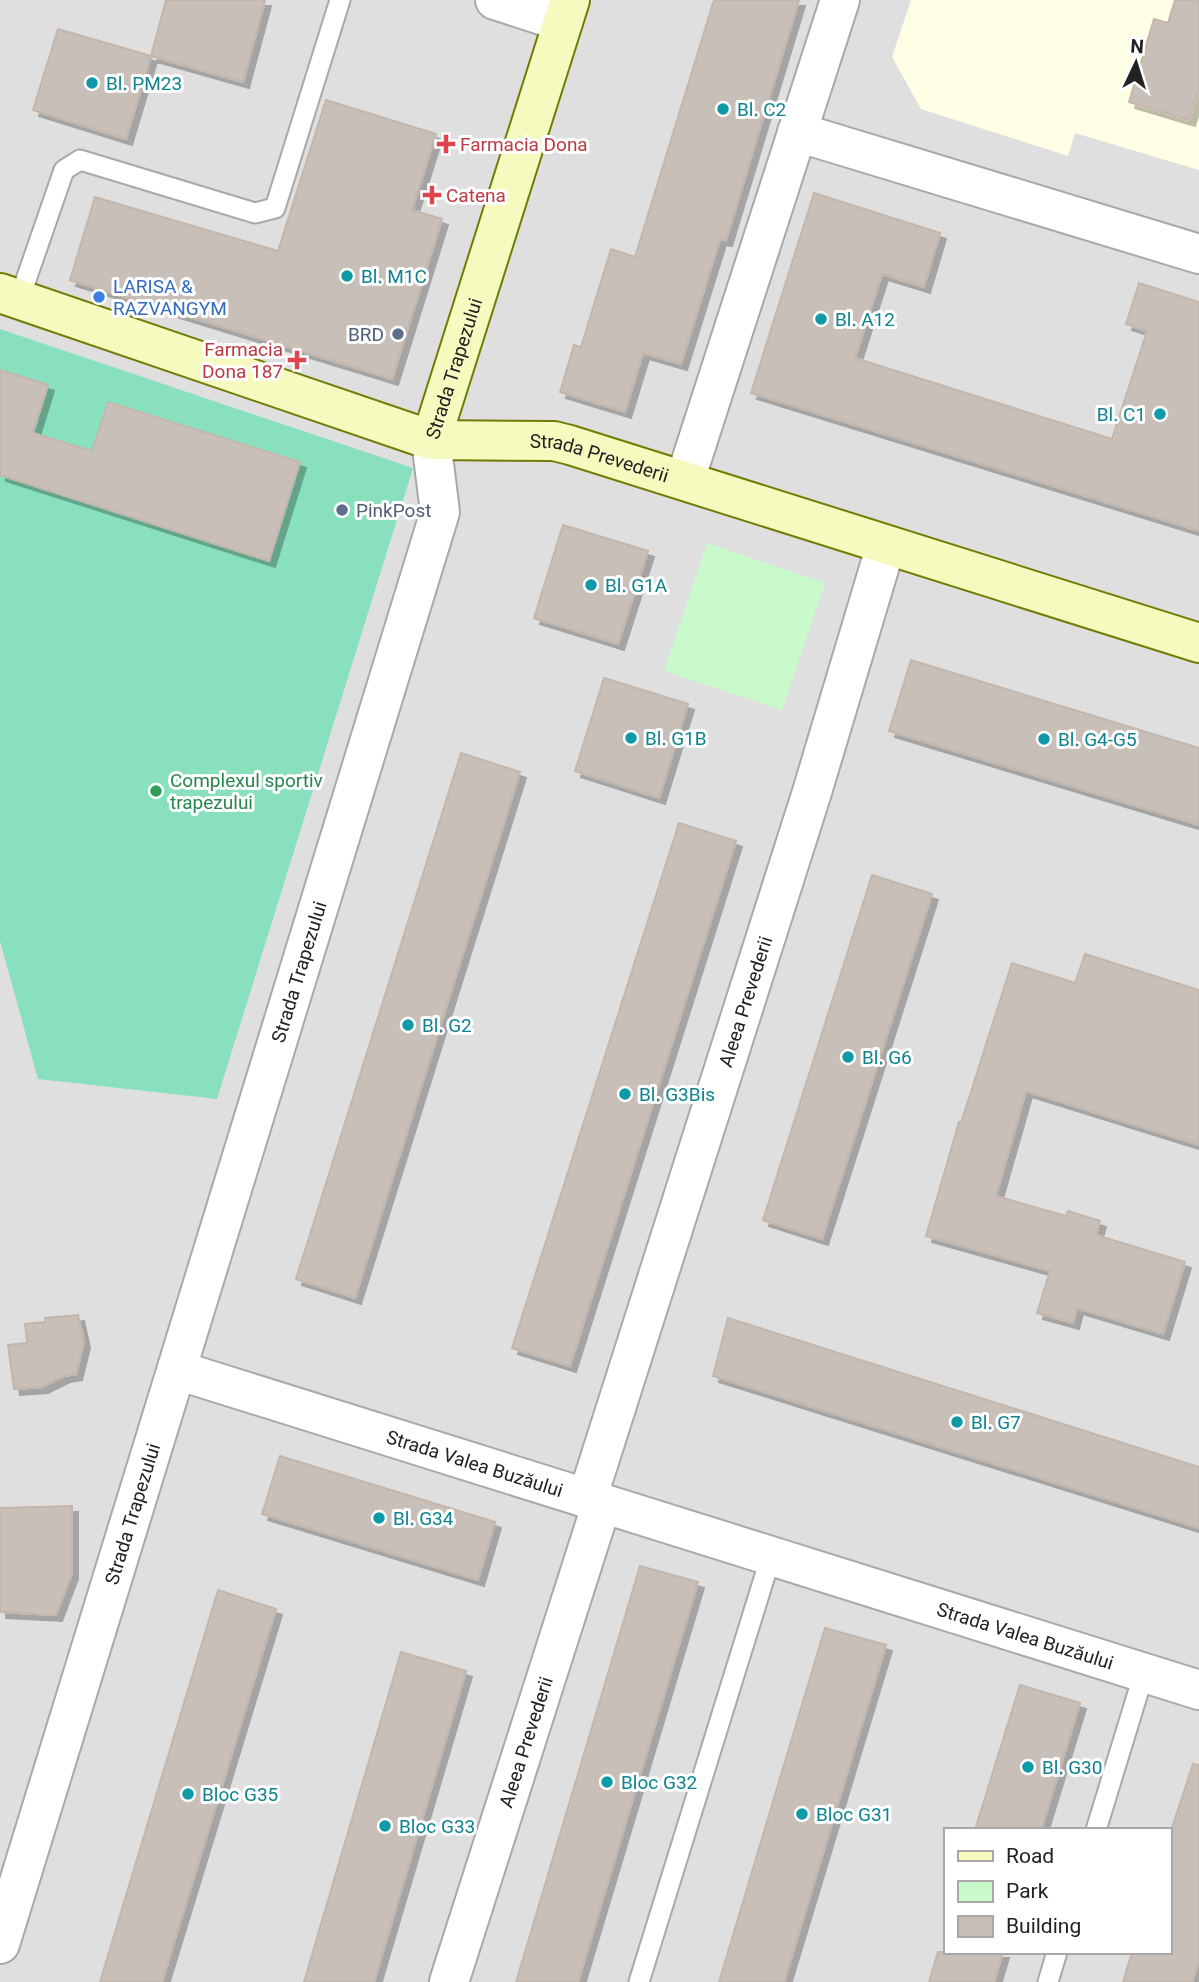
<svg xmlns="http://www.w3.org/2000/svg" width="1199" height="1982" viewBox="0 0 1199 1982" font-family="Roboto,sans-serif">
  <style>
    .residential { fill: #e0dfdf; fill-rule: evenodd }
    .education { fill: #ffffe5 }
    .park { fill: #c8facc }
    .pitch { fill: #88e0be }
    .building { fill: #c7bfb8; stroke: #c4b6ab; stroke-width: 2; filter: url(#shadow) }
    .lines { fill: none; stroke-linecap: round; stroke-linejoin: round }
    .lane-casing { stroke: #a9a9a9; stroke-width: 23 }
    .street-casing { stroke: #a9a9a9; stroke-width: 42 }
    .secondary-casing { stroke: #707d05; stroke-width: 42 }
    .lane { stroke: #fff; stroke-width: 19 }
    .street { stroke: #fff; stroke-width: 38 }
    .secondary { stroke: #f7fabf; stroke-width: 38 }
    .culture-dot { fill: #0f9aa8; stroke: #fff; stroke-width: 2.5 }
    .health-dot { fill: #e0444e; stroke: #fff; stroke-width: 2.5 }
    .shop-dot { fill: #3f7fe0; stroke: #fff; stroke-width: 2.5 }
    .service-dot { fill: #5c6f8a; stroke: #fff; stroke-width: 2.5 }
    .leisure-dot { fill: #2e9e5b; stroke: #fff; stroke-width: 2.5 }
    .labels { text-anchor: middle; dominant-baseline: central; stroke-width: 6; stroke-linejoin: round; paint-order: stroke }
    .culture-label { font-size: 19px; fill: #0d838f; stroke: #fff; text-anchor: start }
    .health-label { font-size: 19px; fill: #be3a42; stroke: #fff; text-anchor: start }
    .shop-label { font-size: 19px; fill: #366cbe; stroke: #fff; text-anchor: start }
    .service-label { font-size: 19px; fill: #4e5e75; stroke: #fff; text-anchor: end }
    .street-label { font-size: 19px; fill: #222; stroke: #fff }
    .leisure-label { font-size: 19px; fill: #27864d; stroke: #fff; text-anchor: start }
  </style>
  <defs>
    <filter id="shadow"><feDropShadow dx="6" dy="6" stdDeviation="0" flood-color="#0004"/></filter>
  </defs>
  <rect width="100%" height="100%" fill="#f2efe9"/>
  <path class="residential" d="M0 0H1199V1982H0ZM945 1830H1169V1952H945Z"/>
  <path class="education" d="M911 0H1199V170L1075 133 1068 156 921 109 892 57Z"/>
  <path class="park" d="M707 543 825 583 782 710 664 671Z"/>
  <path class="pitch" d="M0 329 413 468 217 1099 38 1079 0 941Z"/>
  <path class="building" d="M166 0H265L243 82 151 56Z
    M714 0H799L726 240 720 239 681 364 643 353 625 412 560 392 574 345 581 347 611 249 635 257Z
    M1175 0H1199V88L1189 120 1129 102 1154 19 1168 23Z
    M58 29 151 56 126 139 33 110Z
    M326 100 436 134 412 210 442 219 392 379 70 280 95 197 278 251Z
    M814 193 940 233 924 287 882 274 855 358 1112 439 1147 331 1126 324 1139 283 1199 302V531L751 393Z
    M0 370 48 385 33 433 92 451 108 402 300 462 269 561 0 475Z
    M563 525 648 551 618 644 534 618Z
    M911 660 1199 748V825L889 731Z
    M604 678 688 704 659 798 575 771Z
    M461 753 520 772 355 1298 296 1279Z
    M679 823 736 841 570 1366 512 1348Z
    M872 875 932 894 822 1239 763 1220Z
    M1085 954 1199 990V1145L1026 1091 996 1196 1066 1216 1068 1211 1100 1221 1096 1235 1185 1262 1163 1334 1077 1308 1073 1323 1037 1313 1050 1271 926 1236 959 1122 961 1123 1012 963 1075 983Z
    M78 1315 84 1342 76 1374 64 1376 42 1387 14 1389 8 1345 27 1343 25 1324 45 1322V1318Z
    M728 1318 1199 1467V1528L713 1376Z
    M280 1456 495 1522 478 1580 262 1514Z
    M72 1506V1573L56 1615 0 1612V1508Z
    M640 1566 698 1582 578 1982H516Z
    M218 1590 276 1609 162 1982H100Z
    M825 1628 886 1645 784 1982H719Z
    M401 1652 466 1671 374 1982H304Z
    M1020 1685 1080 1703 1041 1830H975Z
    M1193 1764 1199 1765V1961L1192 1982H1123L1132 1952H1169V1837Z
    M938 1952H1003L994 1982H929Z"/>
  <g class="lines">
    <defs>
      <path id="lane" d="M19 300 64 170 80 160 255 213 275 208 340 0
        M1096 1830 1144 1673
        M639 1982 771 1556
        M1048 1982 1057 1952"/>
      <g id="street">
        <path d="M495 0 563 22"/>
        <path d="M797 132 1199 254"/>
        <path d="M685 480 840 0"/>
        <path id="s1" d="M177 1370 1199 1690"/>
        <path id="s2" d="M587 1499 812 792 886 545"/>
        <path id="s3" d="M0 1944 440 512 431 440"/>
        <path id="s4" d="M449 1982 602 1503"/>
      </g>
      <g id="secondary">
        <path id="s5" d="M0 293 431 440 554 441 570 445 1199 643"/>
        <path id="s6" d="M431 440 570 0"/>
      </g>
    </defs>
    <use href="#lane" class="lane-casing"/>
    <use href="#street" class="street-casing"/>
    <use href="#secondary" class="secondary-casing"/>
    <use href="#lane" class="lane"/>
    <use href="#street" class="street"/>
    <use href="#secondary" class="secondary"/>
  </g>
  <g class="culture-dot">
    <circle cx="92" cy="83" r="7"/>
    <circle cx="723" cy="109" r="7"/>
    <circle cx="347" cy="276" r="7"/>
    <circle cx="821" cy="319" r="7"/>
    <circle cx="1160" cy="414" r="7"/>
    <circle cx="591" cy="585" r="7"/>
    <circle cx="631" cy="738" r="7"/>
    <circle cx="1044" cy="739" r="7"/>
    <circle cx="408" cy="1025" r="7"/>
    <circle cx="848" cy="1057" r="7"/>
    <circle cx="625" cy="1094" r="7"/>
    <circle cx="957" cy="1422" r="7"/>
    <circle cx="379" cy="1518" r="7"/>
    <circle cx="1028" cy="1767" r="7"/>
    <circle cx="607" cy="1782" r="7"/>
    <circle cx="188" cy="1794" r="7"/>
    <circle cx="802" cy="1814" r="7"/>
    <circle cx="385" cy="1826" r="7"/>
  </g>
  <g class="health-dot">
    <path d="M442.5 133.5h7v7h7v7h-7v7h-7v-7h-7v-7h7z"/>
    <path d="M428.5 184.5h7v7h7v7h-7v7h-7v-7h-7v-7h7z"/>
    <path d="M293.5 349.5h7v7h7v7h-7v7h-7v-7h-7v-7h7z"/>
  </g>
  <circle class="shop-dot" cx="99" cy="297" r="7"/>
  <g class="service-dot">
    <circle cx="398" cy="334" r="7"/>
    <circle cx="342" cy="510" r="7"/>
  </g>
  <circle class="leisure-dot" cx="156" cy="791" r="7"/>
  <g class="labels">
    <g class="culture-label">
      <text x="106" y="83">Bl. PM23</text>
      <text x="737" y="109">Bl. C2</text>
      <text x="361" y="276">Bl. M1C</text>
      <text x="835" y="319">Bl. A12</text>
      <text x="1146" y="414" text-anchor="end">Bl. C1</text>
      <text x="605" y="585">Bl. G1A</text>
      <text x="645" y="738">Bl. G1B</text>
      <text x="1058" y="739">Bl. G4-G5</text>
      <text x="422" y="1025">Bl. G2</text>
      <text x="862" y="1057">Bl. G6</text>
      <text x="639" y="1094">Bl. G3Bis</text>
      <text x="971" y="1422">Bl. G7</text>
      <text x="393" y="1518">Bl. G34</text>
      <text x="1042" y="1767">Bl. G30</text>
      <text x="621" y="1782">Bloc G32</text>
      <text x="202" y="1794">Bloc G35</text>
      <text x="816" y="1814">Bloc G31</text>
      <text x="399" y="1826">Bloc G33</text>
    </g>
    <g class="health-label">
      <text x="460" y="144">Farmacia Dona</text>
      <text x="446" y="195">Catena</text>
      <text x="283" y="349" text-anchor="end">Farmacia<tspan x="283" dy="22">Dona 187</tspan></text>
    </g>
    <g class="shop-label">
      <text x="113" y="286">LARISA &amp;<tspan x="113" dy="22">RAZVANGYM</tspan></text>
    </g>
    <g class="service-label">
      <text x="384" y="334">BRD</text>
      <text x="356" y="510" text-anchor="start">PinkPost</text>
    </g>
    <g class="street-label">
      <text stroke="none"><textPath href="#s6" startOffset="75">Strada Trapezului</textPath></text>
      <text stroke="none"><textPath href="#s5" startOffset="626">Strada Prevederii</textPath></text>
      <text stroke="none"><textPath href="#s3" startOffset="1017">Strada Trapezului</textPath></text>
      <text stroke="none"><textPath href="#s2" startOffset="522">Aleea Prevederii</textPath></text>
      <text stroke="none"><textPath href="#s1" startOffset="312">Strada Valea Buzăului</textPath></text>
      <text stroke="none"><textPath href="#s3" startOffset="450">Strada Trapezului</textPath></text>
      <text stroke="none"><textPath href="#s1" startOffset="889">Strada Valea Buzăului</textPath></text>
      <text stroke="none"><textPath href="#s4" startOffset="252">Aleea Prevederii</textPath></text>
    </g>
    <g class="leisure-label">
      <text x="170" y="780">Complexul sportiv<tspan x="170" dy="22">trapezului</tspan></text>
    </g>
  </g>
  <rect x="944" y="1828" width="228" height="126" fill="#ffffff" stroke="#a7a7a7" stroke-width="2"/>
  <rect x="958" y="1851" width="35" height="10" fill="#f7fabf" stroke="#a7a7a7" stroke-width="2"/>
  <text x="1006" y="1863" font-size="21" fill="#222222">Road</text>
  <rect x="958" y="1881" width="35" height="21" fill="#c8facc" stroke="#a7a7a7" stroke-width="2"/>
  <text x="1006" y="1898" font-size="21" fill="#222222">Park</text>
  <rect x="958" y="1916" width="35" height="21" fill="#c7bfb8" stroke="#a7a7a7" stroke-width="2"/>
  <text x="1006" y="1933" font-size="21" fill="#222222">Building</text>
  <g transform="translate(1136 63) rotate(4)" stroke="#ffffff" stroke-width="5" paint-order="stroke">
  <path d="M0-5L12 26L0 18L-12 26Z" fill="#222222"/>
  <text y="-10" font-size="19" font-weight="bold" text-anchor="middle" fill="#222222">N</text>
  </g>
</svg>
